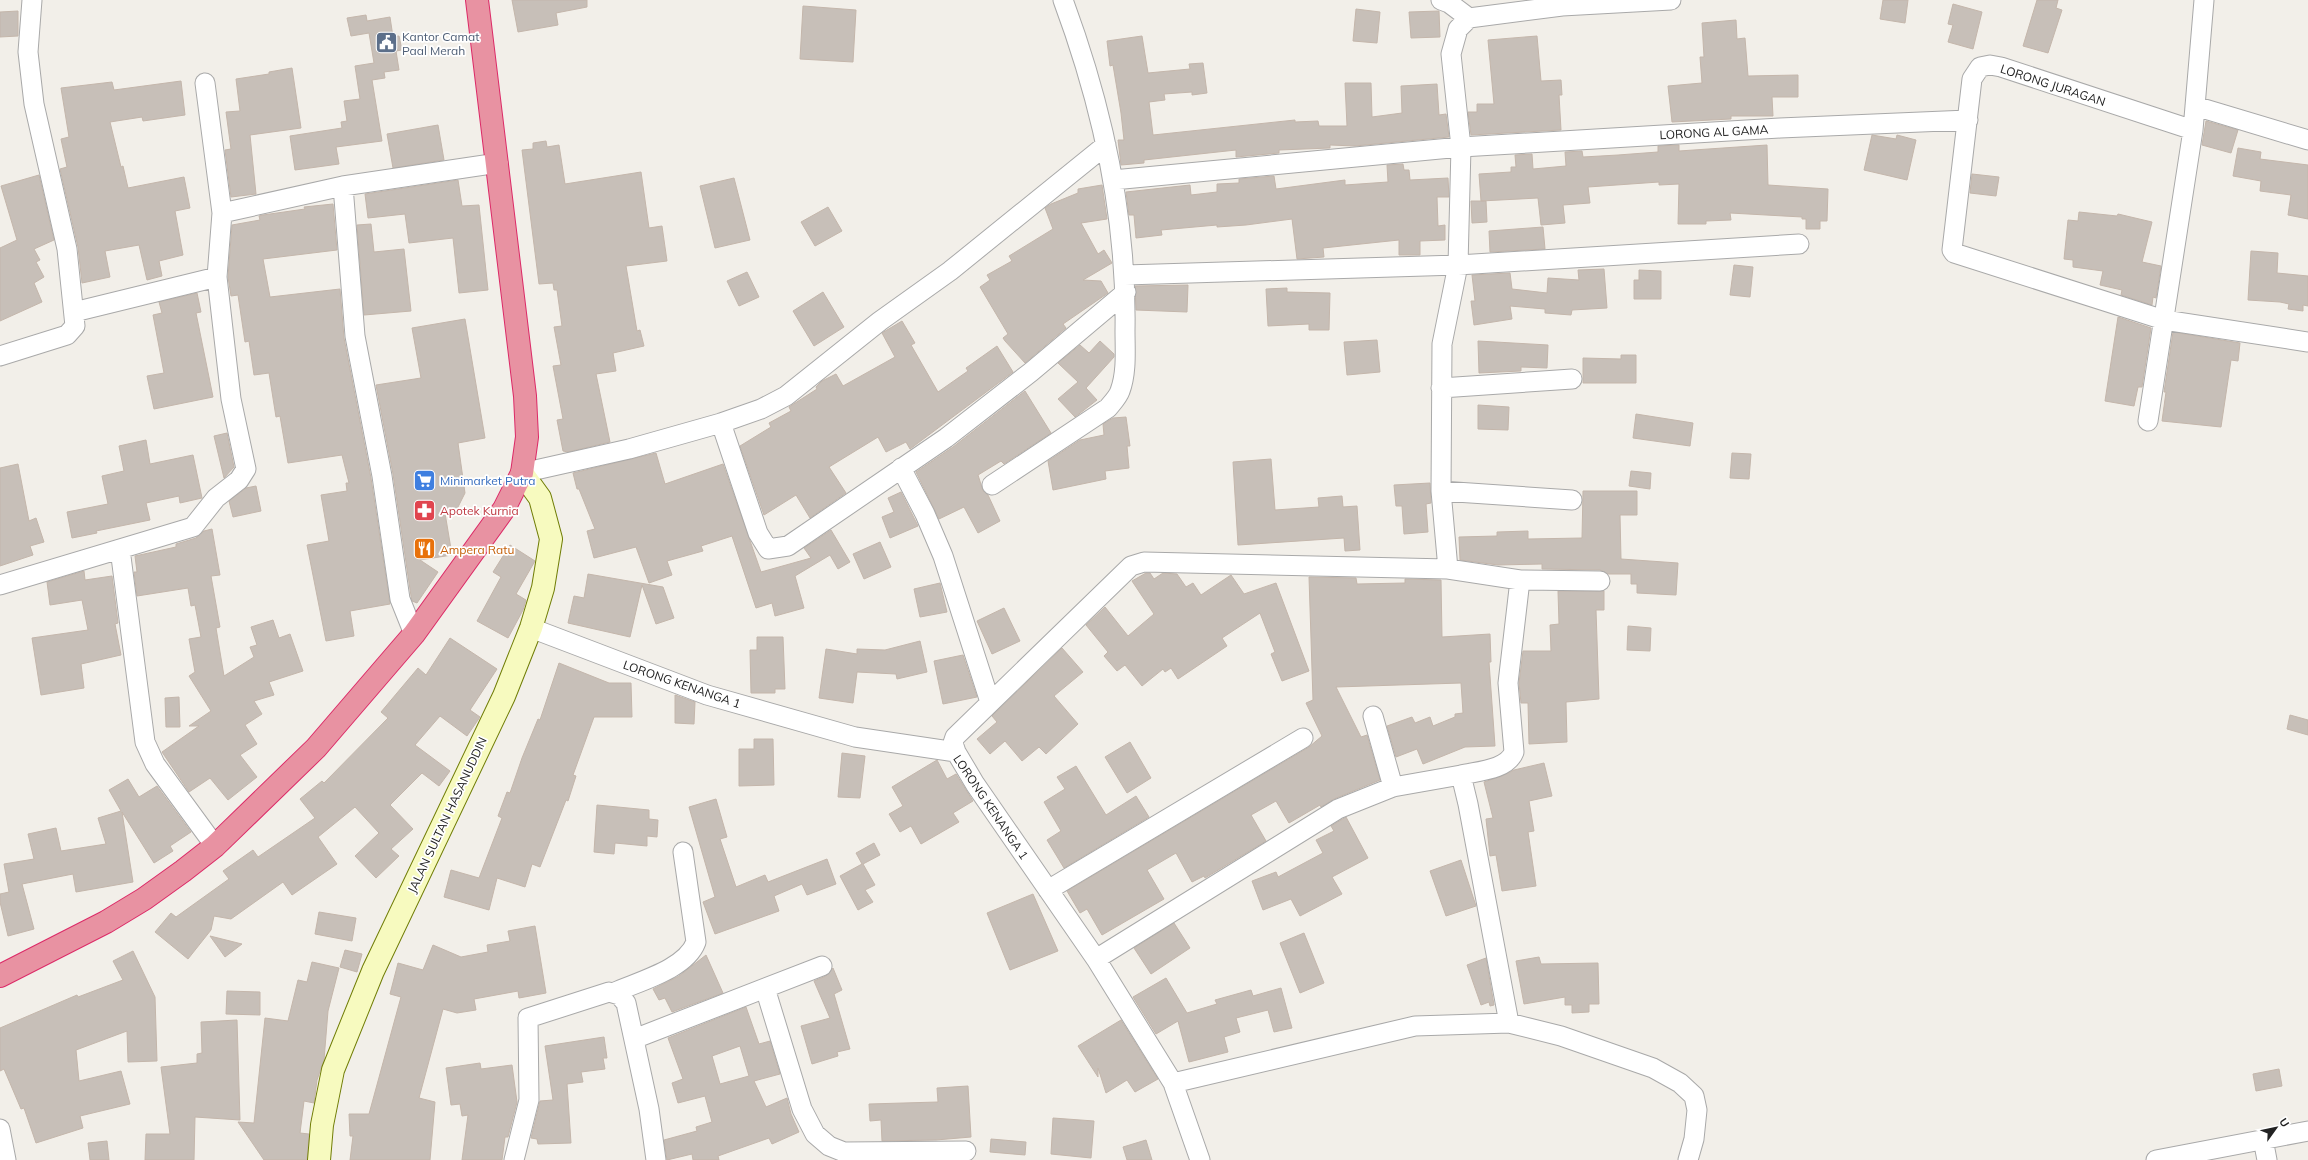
<svg xmlns="http://www.w3.org/2000/svg" width="2308" height="1160" viewBox="0 0 2308 1160" font-family="Mulish,sans-serif">
  <style>
    .building { fill: #c7bfb8; stroke: #c4b6ab; fill-rule: evenodd }
    .lines { fill: none; stroke-linecap: round; stroke-linejoin: round }
    .street-casing { stroke: #a9a9a9; stroke-width: 21 }
    .secondary-casing { stroke: #707d05; stroke-width: 24 }
    .highway-casing { stroke: #dc2a67; stroke-width: 24 }
    .street { stroke: #fff; stroke-width: 19 }
    .secondary { stroke: #f7fabf; stroke-width: 22 }
    .highway { stroke: #e892a2; stroke-width: 22 }
    .labels { text-anchor: middle; dominant-baseline: central; stroke-width: 3.5; stroke-linejoin: round; paint-order: stroke }
    .service-label { font-size: 12px; fill: #4e5e75; stroke: #fff; text-anchor: start }
    .street-label { font-size: 12px; fill: #222; stroke: #fff }
    .shop-label { font-size: 12px; fill: #366cbe; stroke: #fff; text-anchor: start }
    .health-label { font-size: 12px; fill: #be3a42; stroke: #fff; text-anchor: start }
    .food-label { font-size: 12px; fill: #c56008; stroke: #fff; text-anchor: start }
  </style>
  <rect width="100%" height="100%" fill="#f2efe9"/>
  <path class="building" d="M512 0H587V7L556 13 558 25 518 32Z
    M1883 0H1908L1905 23 1880 19Z
    M2037 0H2058L2056 8 2062 10 2048 53 2023 46Z
    M1953 4 1982 12 1973 49 1948 42 1953 25 1948 24Z
    M803 6 856 10 853 62 800 59Z
    M1356 9 1380 12 1377 43 1353 41Z
    M18 11V36L0 37V12Z
    M1439 11 1440 37 1411 38 1409 12Z
    M366 15 367 21 390 17 393 37 399 36 402 50 396 51 399 70 384 72 385 78 372 80 382 141 336 147 339 164 295 170 290 136 342 128 341 122 347 121 344 101 360 99 355 66 374 63 369 33 351 36 347 18Z
    M1736 20 1737 39 1745 38 1748 76 1798 75V97H1772L1773 116H1731V119L1672 122 1668 86 1702 83 1700 57H1704L1702 23Z
    M1142 36 1148 73 1190 69 1189 64 1203 63 1207 93 1192 95V92L1164 94 1165 100 1149 102 1153 135 1295 120V122L1318 121 1319 126H1347L1345 83H1371L1372 117 1402 113 1401 86 1437 84 1439 115 1446 114 1449 137 1355 146 1330 145V148L1279 150V153L1236 157V150L1144 160V163L1121 165 1118 140H1124L1121 113 1113 65 1110 66 1107 41Z
    M1537 36 1541 81 1561 80 1562 95H1559L1561 130 1471 135 1468 112H1477V104H1494L1488 40Z
    M292 68 301 128 250 135 256 194 231 197 225 150 231 149 226 112 240 111 236 79 269 74V72Z
    M181 81 185 115 143 121 142 117 110 122 121 167 123 166 128 188 184 177 190 208 175 211 183 255 159 261 162 276 147 280 139 245 105 251 110 277 82 283 78 247 60 169 67 167 61 139 69 137 61 88 112 82 114 90Z
    M2206 121 2238 130 2231 153 2202 145Z
    M438 125 444 160 393 168 387 134Z
    M1872 135 1896 139 1897 135 1916 140 1907 180 1864 170Z
    M546 141 547 147 559 145 565 184 641 172 649 228 662 226 667 261 626 266 637 331 640 330 644 346 613 353 616 371 596 374 610 442 568 452 563 451 557 420 563 419 553 366 561 365 554 327 562 326 557 290H554L553 283 539 284 522 150 533 149V143Z
    M1679 145V151L1767 145 1768 185 1828 189 1827 221H1820V229H1806V219H1802V217L1730 213 1731 220 1706 221V224H1678L1679 184 1659 185V182L1588 187 1590 203 1563 205 1565 223 1541 225 1538 198 1481 201 1479 174 1511 172V167H1516L1515 155 1532 154 1533 169 1566 166 1565 152 1582 151 1583 157 1618 155 1658 152V146Z
    M2238 148 2261 152 2260 159 2308 165V219L2288 215 2291 195 2260 191 2261 181 2233 176Z
    M1403 164 1404 170H1409L1410 180 1448 178 1449 197H1437L1438 226 1445 225V240L1420 241V255H1399V240L1323 248 1324 257 1297 259 1292 219 1246 225 1217 227V225L1161 230 1162 235 1136 238 1134 215H1129L1126 192 1190 185 1191 195 1217 192V184L1239 183V179L1274 176 1276 189 1345 180V185L1388 182 1387 165Z
    M1972 174 1999 177 1996 196 1970 193Z
    M39 175 54 240 34 249 40 260 36 262 44 277 34 283 42 302 0 321V248L17 240 1 186Z
    M734 178 750 240 715 248 700 186Z
    M458 180 462 206 479 205 488 290 459 293 453 238 409 243 405 214 368 218 365 194Z
    M1102 185 1107 219 1081 223 1098 254 1104 250 1112 263 1083 280 1101 281 1108 293 1063 324 1066 328 1025 363 1005 341 1003 338 1008 334 980 287 990 280 987 275 1012 261 1009 256 1053 229 1045 208 1051 204 1078 193V189Z
    M1471 201H1486L1487 222 1472 223Z
    M333 204 337 250 263 259 270 297 340 289 344 338 371 478 390 604 350 611 354 636 326 641 307 545 329 541 321 495 347 491 346 483H349L342 455 288 463 280 416 276 417 269 373 254 375 249 341 245 342 238 295 231 296 228 277 232 225 260 220 259 216 263 215 305 209 304 207Z
    M828 207 842 231 815 246 801 222Z
    M2079 212 2117 216 2118 214 2152 222 2142 262 2161 266 2156 298 2153 297 2152 305 2121 295 2122 290 2100 285 2103 271 2073 267V260L2064 259 2068 220 2078 221Z
    M371 224 374 252 404 249 411 311 364 315 357 225Z
    M1543 227 1545 249 1490 252 1489 231Z
    M2251 251 2278 253 2277 273 2308 276V306L2303 305V311L2288 309 2289 304 2280 302 2248 300Z
    M1734 265 1753 267 1750 297 1730 295Z
    M1604 269 1607 308 1572 310 1571 315 1545 313V309L1510 306 1512 319 1474 325 1471 301H1475L1472 275 1510 273 1512 289 1547 293 1548 278 1579 280 1578 270Z
    M1639 270 1661 271V299H1634V280H1639Z
    M747 272 759 297 739 306 727 281Z
    M1188 285 1187 312 1136 310 1135 286Z
    M1287 288V292L1330 293 1329 330H1309V324L1268 326 1266 289Z
    M823 292 844 327 814 346 793 311Z
    M197 293 201 312 196 313 213 397 154 409 147 376 164 373 153 315 162 313 159 302Z
    M2118 317 2151 328 2142 387H2138L2134 406 2105 401Z
    M465 319 485 438 458 443 465 493 456 511 445 513 452 555 420 560 438 572 417 603 412 601 411 596 393 474 376 385 421 378 412 328Z
    M902 321 915 343 911 345 938 392 968 371 966 368 997 346 1013 372 910 449 906 442 886 452 878 437 829 467 846 493 810 518 796 495 764 515 740 446 771 427 769 423 791 411 789 407 817 389 816 387 822 381 836 374 843 386 895 357 882 333Z
    M2173 332 2240 343 2238 361 2231 360 2221 427 2162 421 2166 392H2164Z
    M1377 340 1380 372 1347 375 1344 342Z
    M1100 341 1114 354V357L1086 388 1097 400 1075 417 1058 399 1078 382 1058 363 1080 345 1089 353Z
    M1478 341 1548 345 1547 368 1521 367V371L1479 373Z
    M1621 355H1636V383H1583V358L1621 359Z
    M1025 391 1051 433 1004 464 1001 461 978 475 983 491 988 495 1000 521 978 533 964 507 939 519 916 472 953 447Z
    M1478 405 1509 407 1508 430 1478 429Z
    M1636 414 1693 423 1690 446 1633 438Z
    M1126 417 1130 446H1127L1129 468 1105 471 1106 479 1053 490 1048 461 1080 440 1104 435 1103 424 1113 418Z
    M227 433 234 467 224 478 214 436Z
    M146 440 150 464 193 455 202 498 180 503 179 496 146 503 150 520 96 531 97 533 72 538 67 512 108 504 102 476 124 471 119 446Z
    M656 453 665 484 723 464 761 572 811 558 804 548 831 530 850 562 838 569 830 555 795 576 804 608 775 616 772 603 756 608 732 536 701 546 703 551 667 561 672 575 649 583 636 547 594 558 587 531 595 529 579 489H577L573 473Z
    M1732 453 1751 454 1749 479 1730 478Z
    M1271 459 1275 510 1319 507 1318 498 1342 496 1343 507 1357 506 1360 550 1345 551 1344 538 1238 545 1233 462Z
    M18 464 29 521 36 518 44 542 30 546 33 555 0 566V468Z
    M1631 471 1651 473 1650 489 1629 486Z
    M1430 483 1431 503 1426 504 1428 532 1404 534 1402 506H1396L1394 485Z
    M256 486 261 511 233 517 229 501 246 488Z
    M1583 491H1637V515H1620L1621 559 1678 563 1676 595 1637 593V584H1631V574H1608L1600 570 1542 569V564L1498 565 1460 560 1459 537 1497 536V532L1528 531V539L1582 538Z
    M901 492 918 526 890 538 882 517 894 512 888 498Z
    M212 529 220 575 211 576 220 627 216 628 224 676 254 657 250 647 257 645 251 627 273 620 279 638 290 634 303 671 269 682 274 695 254 701 262 714 245 725 257 744 240 755 257 777 228 800 210 778 189 792 162 752 199 726H189L211 711 189 676 195 672 189 639 201 637 195 605 191 606 188 588 137 596 134 572H137L135 556 176 547V544L196 538 204 531Z
    M880 542 891 567 864 579 853 554Z
    M510 545 535 561 516 594 526 600 523 610 508 638 477 621 501 577 493 572Z
    M84 571 85 580 112 576 118 623 115 624 121 655 81 664 84 688 41 695 32 638 88 630 82 600 50 605 47 582Z
    M1146 573H1150L1154 579 1163 573 1177 574 1186 587 1193 583 1201 595 1231 575 1244 594 1276 583 1309 671 1282 681 1271 654 1275 652 1260 613 1222 638 1227 646 1178 679 1171 668 1165 672 1163 669 1142 686 1125 665 1117 671 1104 656 1108 652 1086 625 1105 607 1128 636 1154 614 1132 581Z
    M588 574 663 587 674 618 656 624 642 585 630 637 568 623 574 596 584 598Z
    M1309 577 1356 578 1357 584 1405 583V579L1441 580 1442 637 1490 634 1491 662H1489L1495 746 1465 747 1423 764 1417 749 1396 757 1387 726 1412 717 1415 723 1430 717 1433 726 1455 717V714L1463 713 1461 683 1336 687 1361 737 1367 735 1380 780 1334 799 1321 807 1320 805 1289 823 1276 801 1251 815 1266 841 1205 878 1204 876 1192 882 1176 853 1147 870 1164 899 1102 935 1087 909 1080 913 1067 891 1309 747 1322 736 1306 703 1313 700Z
    M940 583 947 612 920 617 914 589Z
    M1558 591H1604V610H1596L1599 699 1566 702 1567 742 1529 744 1528 703H1521L1519 683 1523 651H1551L1550 625 1559 624Z
    M1004 608 1020 641 992 654 977 621Z
    M1628 626 1651 628 1650 651 1627 650Z
    M757 637H783L785 689H775V693H751L750 650H757Z
    M450 638 497 669 470 710 480 717 467 736 440 716 415 745 450 771 439 786 422 773 390 805 413 829 391 849 399 856 376 878 355 856 379 833 355 807 318 837 337 864 292 895 283 882 231 919 214 916 211 930 188 959 155 932 171 913 176 917 229 879 223 871 253 850 258 857 315 818 300 799 322 781 324 783 388 718 381 712 418 668 426 675Z
    M920 641 927 672 897 679 896 674 857 672 853 703 819 698 826 649 857 654V649L885 650Z
    M1062 648 1083 672 1054 696 1078 724 1046 754 1039 747 1022 761 1005 741 990 754 977 739 997 722 992 716Z
    M963 655 977 697 943 704 934 661Z
    M559 663 609 683H631L632 717H594L573 775 576 776 568 801 566 800 540 867 532 864 525 887 497 878 489 910 444 897 451 870 479 878 502 818 498 816 507 792 510 793 522 758 538 719 540 720Z
    M675 695 695 702 694 724 675 723Z
    M179 697 180 727H166L165 698Z
    M2290 715 2308 720V735L2287 729Z
    M754 739H773L774 785 739 786V749H754Z
    M1130 742 1151 778 1127 793 1105 757Z
    M842 753 865 756 860 798 838 797Z
    M937 760 947 779 956 774 973 801 953 813 959 822 921 844 911 826 900 832 889 814 903 806 892 787Z
    M1544 763 1552 796 1529 801 1534 831 1528 832 1536 886 1502 891 1496 855 1490 856 1486 819 1493 818 1484 782 1502 776 1514 770Z
    M1076 766 1106 815 1136 796 1149 817 1064 868 1047 840 1061 831 1044 802 1065 789 1057 777Z
    M128 779 139 797 157 786 191 832 170 846 173 851 154 863 122 812 133 882 76 892 73 874 22 884 34 929 8 936 0 902V894L9 892 4 864 34 859 28 834 56 828 61 851 106 844 98 818 121 811 109 790Z
    M716 799 727 837 720 839 736 887 765 875 768 882 827 859 836 884 807 895 802 884 774 896 779 911 715 934 703 902 715 897 689 807Z
    M597 805 649 810V819L658 820 657 837 647 836V846L615 843 614 854 594 852Z
    M1346 817 1368 858 1332 877 1342 894 1300 916 1291 899 1263 910 1252 881 1276 872 1278 877 1323 853 1316 840 1334 831 1331 826Z
    M874 843 880 855 863 864 875 885 865 890 873 902 858 910 840 876 862 864 856 853Z
    M1461 860 1476 906 1446 916 1430 871Z
    M1033 894 1058 951 1010 970 987 913Z
    M319 912 356 918 352 941 315 934Z
    M1174 923 1190 948 1151 974 1134 948Z
    M535 926 546 993 519 998 518 991 474 999 476 1010 457 1013 443 1009 419 1098 435 1102 430 1160H350L353 1136H350L349 1114H369L401 997 390 994 398 963 423 970 433 945 461 957 488 952 487 945 510 941 508 931Z
    M1304 933 1324 983 1300 993 1280 943Z
    M210 936 242 944 225 957Z
    M345 950 362 954 357 972 340 967Z
    M133 951 155 997 157 1061 128 1062 127 1031 76 1050 79 1081 121 1071 130 1104 80 1116 83 1128 36 1143 24 1108 21 1109 4 1069 0 1071V1028L77 995 78 997 123 980 113 961Z
    M706 955 723 993 672 1012 665 998 659 1000 653 989 679 976Z
    M1539 957 1541 964 1598 963 1599 1004H1589V1012L1572 1013V1005H1565V997L1524 1004 1516 961Z
    M1486 958 1494 1005 1490 1006 1489 1002 1481 1005 1467 965Z
    M312 962 339 968 328 1011 324 1060 317 1080 314 1103 304 1101 300 1133 309 1134 307 1160H264L238 1122 254 1123 265 1018 288 1021 298 980 307 982Z
    M833 968 842 990 834 994 850 1049 837 1052 838 1056 812 1064 801 1026 830 1018 814 981 826 976Z
    M1166 978 1187 1013 1217 1004 1215 1000 1251 990 1253 996 1281 988 1292 1028 1274 1032 1268 1010 1236 1018 1240 1032 1224 1037 1228 1052 1189 1062 1178 1021 1156 1034 1133 997Z
    M227 991 260 992V1015L226 1014Z
    M746 1007 759 1044 770 1041 780 1074 754 1081 766 1107 787 1098 791 1114 799 1132 772 1144 769 1138 718 1156 719 1160H693L692 1154 667 1160 664 1140 697 1131 696 1127 712 1122 705 1096 678 1103 672 1083 683 1079 668 1038ZM740 1046 749 1076 720 1084 712 1056Z
    M237 1020 240 1120 195 1117 194 1160H145L146 1134H170L161 1067 197 1063V1054L202 1053 201 1022Z
    M1121 1020 1158 1079 1135 1092 1127 1080 1106 1093 1098 1068V1077L1078 1046Z
    M604 1037 607 1058H603L605 1069 581 1072 583 1082 567 1084 571 1143 538 1144 537 1139 531 1138 540 1101 553 1100 545 1046Z
    M480 1063 481 1069 512 1065 517 1102 508 1137H505L502 1160H462L468 1115 462 1116 460 1104 451 1105 446 1068Z
    M2279 1069 2282 1086 2256 1091 2253 1074Z
    M968 1086 971 1137 936 1140 882 1141 881 1120 870 1121 869 1104 938 1102 937 1088Z
    M1053 1118 1094 1121 1091 1158 1051 1154Z
    M991 1139 1026 1142 1025 1155 990 1152Z
    M1146 1140 1152 1160H1127L1123 1147Z
    M107 1141 109 1160H90L88 1143Z"/>
  <g class="lines">
    <defs>
      <path id="street" d="M1441 0 1449 3 1469 18
        M205 83 222 213
        M2195 106 2308 140
        M2193 130 2001 67 1990 65 1980 67 1972 79 1952 250 1954 253 2164 320 2308 342
        M1113 180 1461 147 1780 128 1968 120
        M343 186 355 336 382 476 400 599 414 634
        M1125 275 1458 265 1799 244
        M74 312 217 277
        M0 356 67 335 75 326 67 249 34 104 28 52 32 0
        M1441 388 1572 379
        M2148 421 2193 130 2204 0
        M721 423 758 533 768 549 788 546 946 438 1031 372 1126 292
        M901 468 925 514 943 556 990 702
        M522 473 629 449 721 423 761 409 786 396 880 321 950 271 1106 145
        M992 485 1108 408C1112 403 1118 397 1120 391 1127 372 1125 350 1125 331 1127 218 1102 105 1063 0
        M1441 491 1572 500
        M120 549 145 742 155 764 215 846
        M1448 569 1441 491 1442 344 1458 265 1461 147 1451 54 1458 29 1469 18 1562 6 1671 0
        M0 585 193 527 216 498 239 480 246 469 231 399 217 277 222 213 343 186 498 163
        M531 628 707 695 855 737 956 752 975 784 1096 959 1173 1083 1200 1160
        M1373 716 1393 787
        M956 752 953 743 955 737 1131 566 1144 562 1448 569 1520 580 1600 581
        M1461 775C1478 771 1507 770 1514 752L1508 683 1520 580
        M1048 890 1303 738
        M1096 959 1338 809 1393 787 1461 775 1468 804 1509 1023
        M765 988 802 1109 815 1134 829 1146 844 1152 966 1151
        M615 992C640 981 686 969 696 942L683 852
        M634 1039 822 966
        M1173 1083 1415 1026 1509 1023 1561 1036 1653 1068 1680 1083 1694 1096 1697 1110 1694 1139 1688 1160
        M0 1129 6 1160
        M2263 1139 2267 1160
        M514 1160 529 1100 528 1018 609 992 619 995 626 1003 649 1109 656 1160
        M2156 1160 2308 1131"/>
      <path id="secondary" d="M319 1160 322 1125 333 1070 373 971 504 696 531 628 543 588 551 539 540 498 522 473"/>
      <path id="highway" d="M0 976 106 922 144 899 183 871 215 846 316 748 414 634 504 509 522 473 527 437 525 396 477 0"/>
    </defs>
    <use href="#street" class="street-casing"/>
    <use href="#secondary" class="secondary-casing"/>
    <use href="#highway" class="highway-casing"/>
    <use href="#street" class="street"/>
    <use href="#secondary" class="secondary"/>
    <use href="#highway" class="highway"/>
  </g>
  <defs>
    <symbol id="civic-square" viewBox="-11 -11 22 22"><rect x="-9" y="-9" width="18" height="18" rx="4" fill="#5c6f8a" stroke="#fff"/><path d="M-.6-6.5H3V-4.5H.6V-3L4-1V1h2V6H-6V1h2V-1L-.6-3ZM-1.2 2.5V6h2.4V2.5Z" fill="#fff"/></symbol>
    <symbol id="supermarket-square" viewBox="-11 -11 22 22"><rect x="-9" y="-9" width="18" height="18" rx="4" fill="#3f7fe0" stroke="#fff"/><path d="M-6-5.5h2.5l.6 2H6L4.5 2H-2.5L-4.4-4H-6ZM-1.5 3.2a1.3 1.3 0 1 0 .1 0ZM3 3.2a1.3 1.3 0 1 0 .1 0Z" fill="#fff"/></symbol>
    <symbol id="pharmacy-square" viewBox="-11 -11 22 22"><rect x="-9" y="-9" width="18" height="18" rx="4" fill="#e0444e" stroke="#fff"/><path d="M-2-6h4v4h4v4h-4v4h-4v-4h-4v-4h4Z" fill="#fff"/></symbol>
    <symbol id="restaurant-square" viewBox="-11 -11 22 22"><rect x="-9" y="-9" width="18" height="18" rx="4" fill="#e8710a" stroke="#fff"/><path d="M-5-6h1v4h1v-4h1v4h1v-4h1v5L-1.5 .5V6h-2V.5L-5-1ZM5-6V6H3V1.5H1.5Q1.5-4 5-6Z" fill="#fff"/></symbol>
  </defs>
  <g fill-rule="evenodd">
    <use href="#civic-square" x="374" y="30" width="25" height="25"/>
    <use href="#supermarket-square" x="412" y="468" width="25" height="25"/>
    <use href="#pharmacy-square" x="412" y="498" width="25" height="25"/>
    <use href="#restaurant-square" x="412" y="536" width="25" height="25"/>
  </g>
  <g class="labels">
    <g class="service-label">
      <text x="402" y="36">Kantor Camat<tspan x="402" dy="14">Paal Merah</tspan></text>
    </g>
    <g class="street-label">
      <text transform="translate(2053 85) rotate(18)">LORONG JURAGAN</text>
      <text transform="translate(1714 132) rotate(-3)">LORONG AL GAMA</text>
      <text transform="translate(682 684) rotate(19)">LORONG KENANGA 1</text>
      <text transform="translate(991 807) rotate(56)">LORONG KENANGA 1</text>
      <text transform="translate(447 815) rotate(-65)">JALAN SULTAN HASANUDDIN</text>
    </g>
    <g class="shop-label">
      <text x="440" y="480">Minimarket Putra</text>
    </g>
    <g class="health-label">
      <text x="440" y="510">Apotek Kurnia</text>
    </g>
    <g class="food-label">
      <text x="440" y="549">Ampera Ratu</text>
    </g>
  </g>
  <g transform="translate(2276 1128) rotate(57)" stroke="#ffffff" stroke-width="3" paint-order="stroke">
  <path d="M0-3L7 15L0 10L-7 15Z" fill="#222222"/>
  <text y="-6" font-size="11" font-weight="bold" text-anchor="middle" fill="#222222">U</text>
  </g>
</svg>
